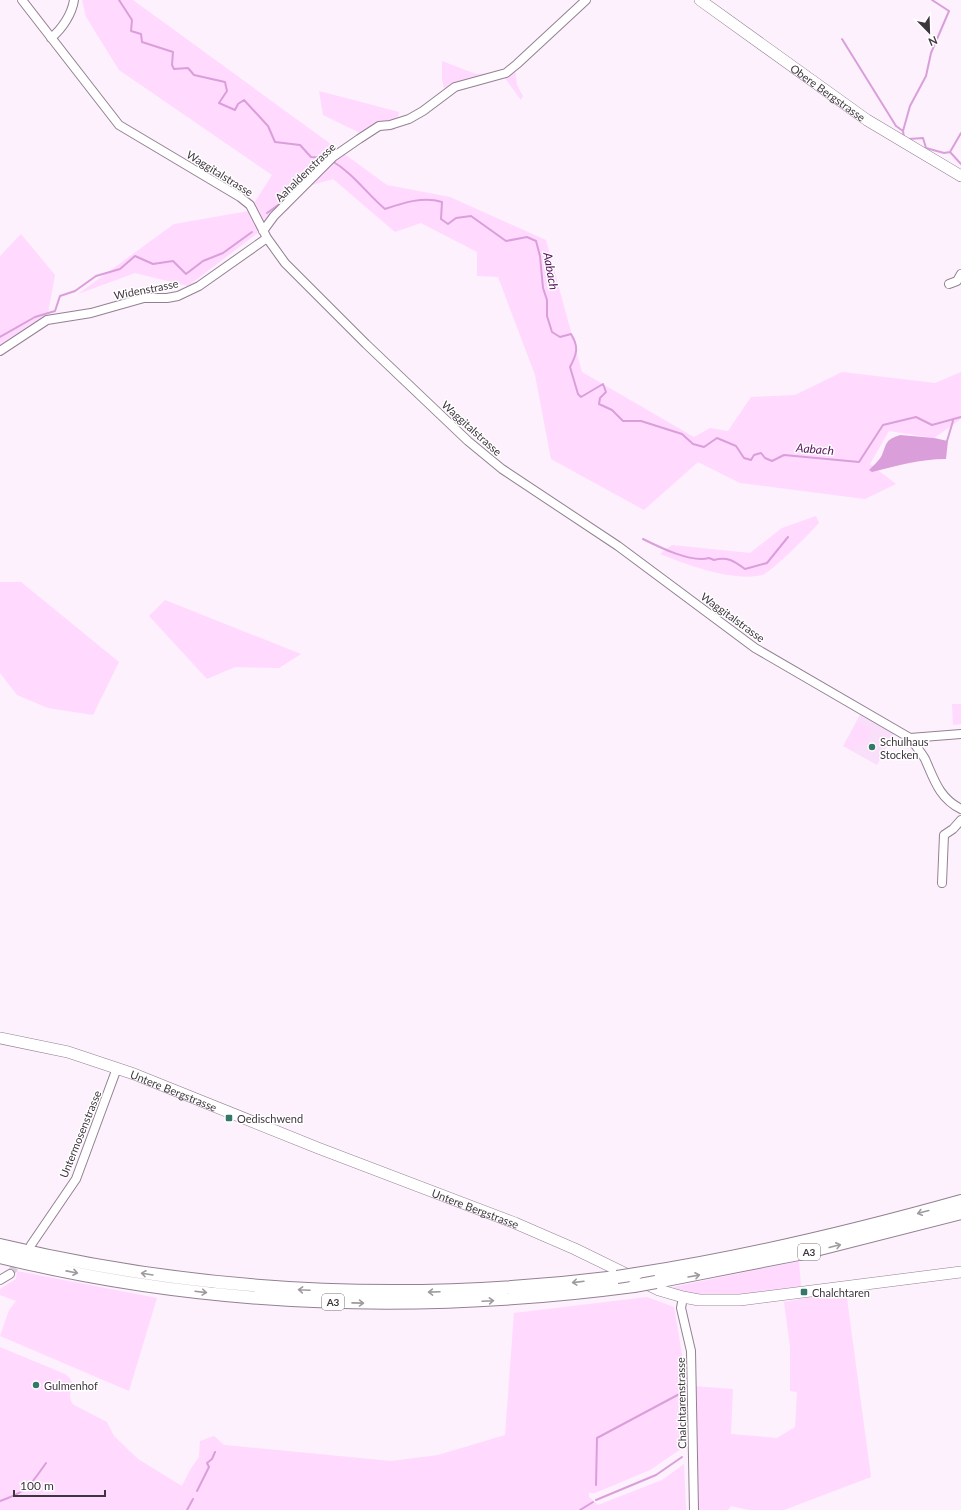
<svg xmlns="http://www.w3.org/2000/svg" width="961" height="1510" viewBox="0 0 961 1510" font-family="Lato,sans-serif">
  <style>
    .built { fill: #f9dff9 }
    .green { fill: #ffd9fe }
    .water { fill: #da9fda }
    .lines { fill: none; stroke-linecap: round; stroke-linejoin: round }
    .stream { stroke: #da9fda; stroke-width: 2 }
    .minor-tunnel { stroke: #d7ccd7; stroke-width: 8; stroke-dasharray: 8 4; stroke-linecap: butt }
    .minor-casing { stroke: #938193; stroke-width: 10 }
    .major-casing { stroke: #938193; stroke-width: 12 }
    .highway-casing { stroke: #938193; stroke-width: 14 }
    .minor { stroke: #fff; stroke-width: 8 }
    .major { stroke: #fff; stroke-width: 11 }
    .highway { stroke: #fff; stroke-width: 12 }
    .highway-bridge-casing { stroke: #938193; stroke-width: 14; stroke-linecap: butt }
    .highway-bridge { stroke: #fff; stroke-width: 12 }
    .oneway { stroke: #9e9a9e }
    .poi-dot { fill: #357869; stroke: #fff; stroke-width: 1.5 }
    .labels { text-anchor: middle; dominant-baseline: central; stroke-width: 3; stroke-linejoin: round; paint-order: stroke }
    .shield { fill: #fff; stroke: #787278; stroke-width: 1 }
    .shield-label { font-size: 10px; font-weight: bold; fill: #3e363e }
    .street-label { font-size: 11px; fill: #3e363e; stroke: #fff }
    .poi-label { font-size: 11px; fill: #3e363e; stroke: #fff; text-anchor: start }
    .water-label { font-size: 12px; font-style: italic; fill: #58135b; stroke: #fff }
  </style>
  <rect width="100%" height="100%" fill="#fdf1fd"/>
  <path class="built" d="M862 711 895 731 877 765 843 746Z"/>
  <path class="green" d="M82 0H133L387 185 450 197 546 240 582 372 694 437 710 428 728 431 751 397 795 395 842 372 935 383 961 372V419L934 438 889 431 870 464 896 484 865 499 740 483 698 462 644 510 551 459 535 375 498 277 477 276V252L421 223 395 232 333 179 302 188 289 209 188 286 135 273 78 294 174 224 249 211 272 175 119 70 86 17Z
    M442 61 476 74 503 72 507 67 515 69 517 85 523 96 521 100 504 77 464 83 446 97 442 79Z
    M319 91 399 112 395 130 360 133 323 115Z
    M21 234 55 275 48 313 0 348V256Z
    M816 516 819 523C810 533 772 572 762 575 734 582 687 565 660 554L672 545 750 553 782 528Z
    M0 582H21L119 662 93 715 48 708 17 695 0 673Z
    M165 600 301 654 279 668 235 667 207 679 149 616Z
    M952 704H961V724L953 725Z
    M858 722 872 729 863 747 849 739Z
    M847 740 857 745 854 751 844 746Z
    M799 1261 801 1287C776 1290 692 1305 673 1287Z
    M17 1271 157 1298 129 1391 0 1336 9 1310 16 1301 0 1295V1289L16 1279Z
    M846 1291 871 1477 784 1510H749L731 1506 728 1510H698L693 1386 733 1389 731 1434 777 1438 795 1427 797 1392 790 1391V1347L784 1302Z
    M647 1297 674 1307 683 1360 681 1449 650 1470 595 1493H589V1497L598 1505 662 1480 684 1464 686 1510H0V1347L65 1374C82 1386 62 1393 74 1405L107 1422 114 1436 138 1459 182 1486 190 1470 199 1457 200 1441 214 1436 224 1445 391 1461 438 1455 505 1435 514 1313Z"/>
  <path class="water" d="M900 435 934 438 948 441 946 459C920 459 896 466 872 472L869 470C873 466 879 461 882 455 887 443 885 440 900 435Z"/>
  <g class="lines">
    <path class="stream" d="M119 0 132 20 131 31 141 34 142 42 173 52 172 65 174 69 188 68 194 75 225 82 227 91 219 103 235 110 238 104 244 100 268 126 275 142 300 145 311 157 329 158
      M842 39 896 126 903 131
      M904 138 903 131 910 106 926 76 931 53 949 11 932 0
      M909 139 923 138 926 148 944 153 950 152 961 164
      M950 152 961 133
      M332 161C353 173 367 194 385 209 403 203 423 196 442 202L441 219 448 224 456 218 471 216 506 241 527 237 536 241 540 256 543 288 547 300V316L552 332 560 337 571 334C579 347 577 354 570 367L578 394 581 397 603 384 606 392 600 398 599 404 612 410 623 421H641L682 434 693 444 704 447 717 438 736 446 744 458 751 460 754 455 761 453 765 458 772 461 784 455 859 462 883 425 916 417 932 425 961 417
      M291 194 294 182 307 176 323 157
      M267 213 281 203
      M0 337 35 317 55 311 60 296 75 291 96 276 120 269 135 256 153 264 173 261 186 274 203 261 223 253 252 232
      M947 441 953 421
      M643 539C659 547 691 563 709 558L714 560C727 556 734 561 745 569L767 563 788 537
      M596 1485 597 1438 685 1391
      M197 1491 209 1467 207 1463 212 1459 215 1452
      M596 1500 656 1475 682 1457
      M0 1501C27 1492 30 1486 46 1463
      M187 1510 193 1499
      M580 1510 593 1502"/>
    <path class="minor-tunnel" d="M10 1274 21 1258"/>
    <defs>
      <path id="minor" d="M22 0 119 125 240 197 250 205 267 238 285 263 366 344 468 441 502 469 618 546 755 648 910 738C915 745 921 752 925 759 934 779 939 798 961 809
        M51 38C62 29 72 14 74 0
        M263 231 274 216 333 157 359 139 379 126 390 125 409 119 423 111 455 87 506 73 517 64 586 0
        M949 284 957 281 961 274
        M0 351 47 320 91 313 144 298H167L178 296 199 286 267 238
        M910 738 961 734
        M942 883 944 835 953 829 961 820
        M31 1245 76 1179 117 1068
        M0 1280 10 1274
        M683 1297 681 1308 691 1351 694 1510"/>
      <g id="major">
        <path id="s1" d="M700 0 867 120 961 176"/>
        <path id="s2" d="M0 1038 68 1052 134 1074 318 1148 515 1223 575 1249 659 1290 683 1297 699 1300H740L961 1272"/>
      </g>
      <path id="highway" d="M0 1245C205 1294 408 1303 617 1277
        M0 1257C208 1308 422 1314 634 1286
        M636 1274C746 1257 854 1231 961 1201
        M656 1282 804 1253 961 1213"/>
    </defs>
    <use href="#minor" class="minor-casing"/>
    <use href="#major" class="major-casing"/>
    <use href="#highway" class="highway-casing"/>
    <use href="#minor" class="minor"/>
    <use href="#major" class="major"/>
    <use href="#highway" class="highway"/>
    <defs>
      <path id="highway-bridge" d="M617 1277 636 1274
        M634 1286 656 1282"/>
    </defs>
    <use href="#highway-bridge" class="highway-bridge-casing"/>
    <use href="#highway-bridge" class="highway-bridge"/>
  </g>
  <defs><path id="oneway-shaft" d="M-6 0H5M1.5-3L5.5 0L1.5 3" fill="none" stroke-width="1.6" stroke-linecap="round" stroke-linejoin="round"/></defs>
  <g class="oneway">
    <use href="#oneway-shaft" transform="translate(923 1212) rotate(165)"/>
    <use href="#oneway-shaft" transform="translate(835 1246) rotate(-14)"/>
    <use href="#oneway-shaft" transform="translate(72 1272) rotate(11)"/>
    <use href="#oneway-shaft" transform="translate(147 1274) rotate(-171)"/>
    <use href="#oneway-shaft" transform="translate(694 1276) rotate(-10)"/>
    <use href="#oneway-shaft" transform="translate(578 1282) rotate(173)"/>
    <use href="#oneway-shaft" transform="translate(304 1290) rotate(-177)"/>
    <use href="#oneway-shaft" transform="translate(201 1292) rotate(7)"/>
    <use href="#oneway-shaft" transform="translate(434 1292) rotate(178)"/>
    <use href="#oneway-shaft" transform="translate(488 1301) rotate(-3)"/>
    <use href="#oneway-shaft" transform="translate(358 1303) rotate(1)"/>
  </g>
  <g class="poi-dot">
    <circle cx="872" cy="747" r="4"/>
    <rect x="225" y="1114" width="8" height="8" rx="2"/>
    <rect x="800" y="1288" width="8" height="8" rx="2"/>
    <circle cx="36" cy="1385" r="4"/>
  </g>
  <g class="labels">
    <g class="shield">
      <rect x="798" y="1244" width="22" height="16" rx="3"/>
      <rect x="322" y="1294" width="22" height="16" rx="3"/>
    </g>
    <g class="shield-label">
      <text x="809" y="1252">A3</text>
      <text x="333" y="1302">A3</text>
    </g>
    <g class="street-label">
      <text stroke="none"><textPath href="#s1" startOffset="158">Obere Bergstrasse</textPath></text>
      <text transform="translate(305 172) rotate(-44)">Aahaldenstrasse</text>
      <text transform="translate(220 173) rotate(32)">Waggitalstrasse</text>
      <text transform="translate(146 289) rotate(-11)">Widenstrasse</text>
      <text transform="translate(472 428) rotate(42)">Waggitalstrasse</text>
      <text transform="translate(733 617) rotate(36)">Waggitalstrasse</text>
      <text stroke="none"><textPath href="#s2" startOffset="182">Untere Bergstrasse</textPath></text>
      <text transform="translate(80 1134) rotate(-68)">Untermosenstrasse</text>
      <text stroke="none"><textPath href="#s2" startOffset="506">Untere Bergstrasse</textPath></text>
      <text transform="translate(681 1403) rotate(-91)">Chalchtarenstrasse</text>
    </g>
    <g class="poi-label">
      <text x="880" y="741">Schulhaus<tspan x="880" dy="13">Stocken</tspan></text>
      <text x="237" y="1118">Oedischwend</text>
      <text x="812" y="1292">Chalchtaren</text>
      <text x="44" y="1385">Gulmenhof</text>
    </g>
    <g class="water-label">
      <text transform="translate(551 271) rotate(80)">Aabach</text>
      <text transform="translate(815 449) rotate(5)">Aabach</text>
    </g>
  </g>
  <g transform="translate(929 32) rotate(157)" stroke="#ffffff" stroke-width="3" paint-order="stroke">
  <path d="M0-3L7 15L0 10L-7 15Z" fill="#3e363e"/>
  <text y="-6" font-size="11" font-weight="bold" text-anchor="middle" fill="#3e363e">N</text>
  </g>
  <path d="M14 1490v6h91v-6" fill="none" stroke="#3e363e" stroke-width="2"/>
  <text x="20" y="1490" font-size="12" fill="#3e363e" stroke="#ffffff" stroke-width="3" paint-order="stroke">100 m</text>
</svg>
